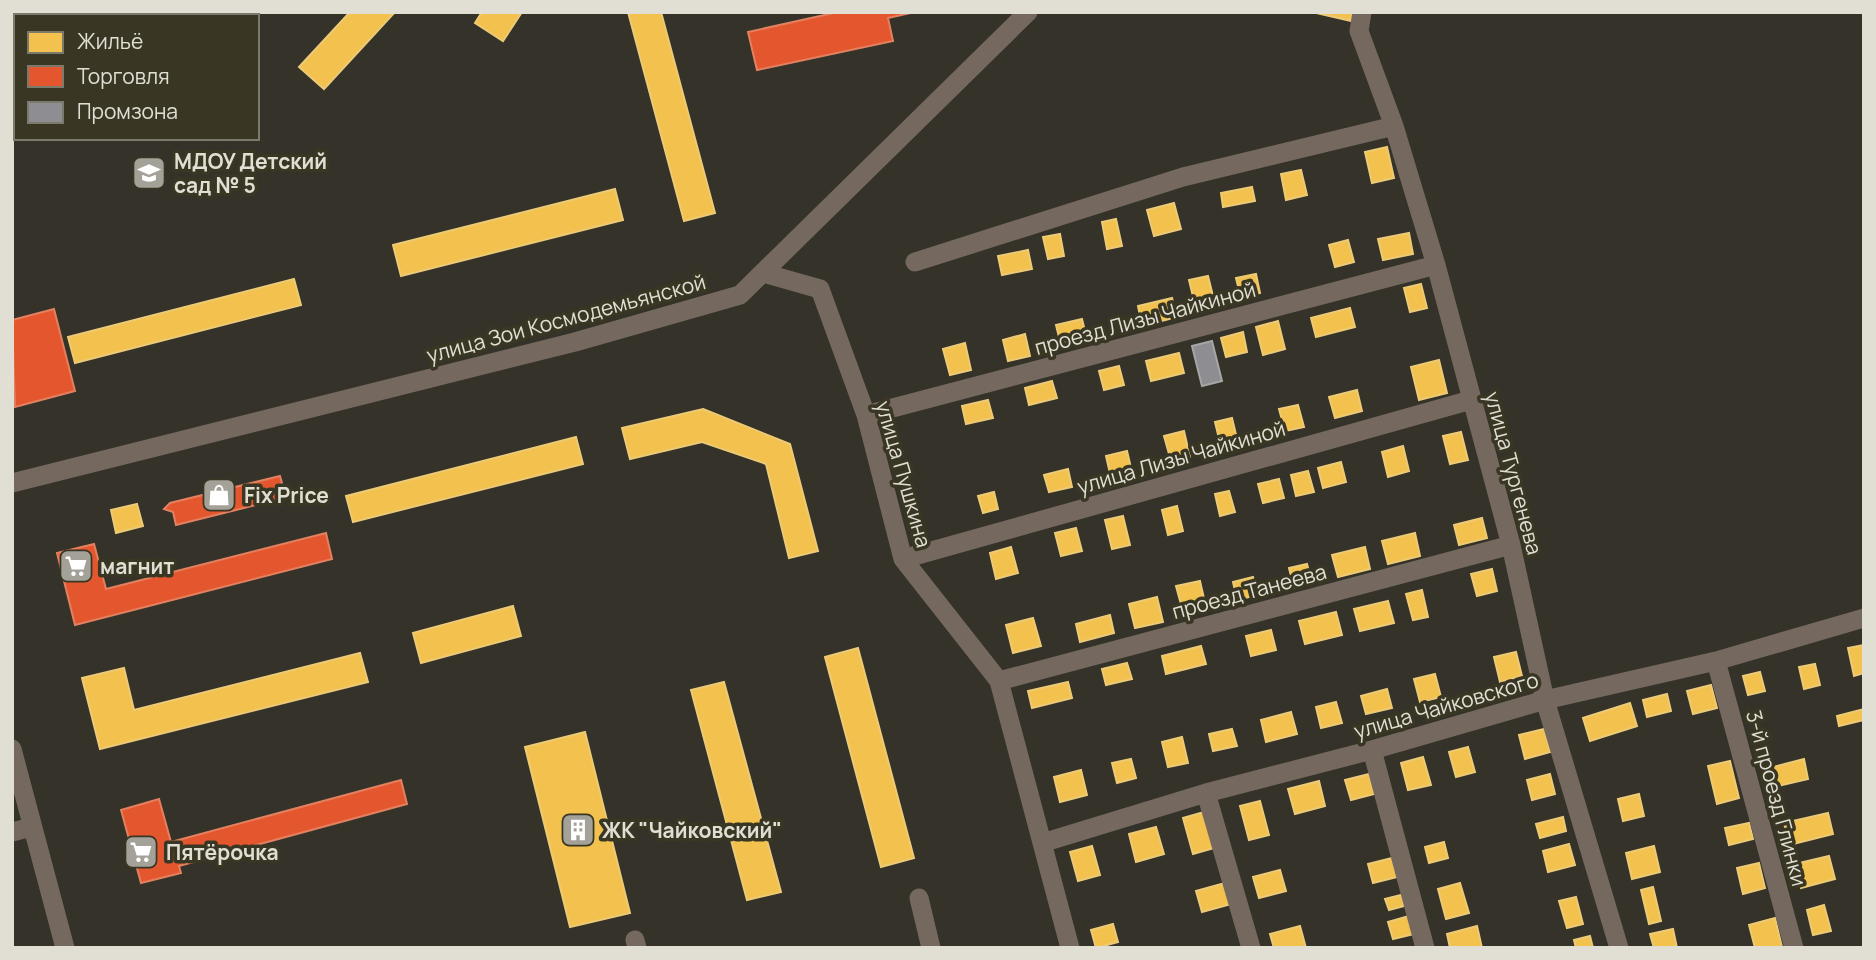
<svg xmlns="http://www.w3.org/2000/svg" width="1876" height="960" viewBox="0 0 1876 960" font-family="Manrope,sans-serif">
  <style>
    .homes { fill: #f2c14e; stroke: #edca76; stroke-width: 2 }
    .shops { fill: #e4572e; stroke: #e38060; stroke-width: 2 }
    .industry { fill: #8d8d92; stroke: #a6a6a6; stroke-width: 2 }
    .lines { fill: none; stroke-linecap: round; stroke-linejoin: round }
    .minor { stroke: #75695f; stroke-width: 19 }
    .labels { text-anchor: middle; dominant-baseline: central; stroke-width: 7; stroke-linejoin: round; paint-order: stroke }
    .poi-label { font-size: 21px; font-weight: bold; fill: #e1dfd4; stroke: #393624; text-anchor: start }
    .street-label { font-size: 21px; fill: #e1dfd4; stroke: #393624 }
  </style>
  <rect width="100%" height="100%" fill="#343229"/>
  <path class="homes" d="M350 12H395L324 89 299 67Z
    M482 12H522L503 41 475 23Z
    M628 12H661L715 213 684 221Z
    M1312 12H1352L1351 21Z
    M1387 147 1394 178 1372 183 1365 152Z
    M1301 170 1307 195 1286 200 1281 174Z
    M1252 187 1255 201 1223 207 1221 193Z
    M615 189 623 220 401 276 393 245Z
    M1174 203 1181 229 1154 236 1147 210Z
    M1116 219 1122 246 1107 249 1102 222Z
    M1409 233 1413 254 1383 260 1378 239Z
    M1060 234 1064 256 1048 259 1043 237Z
    M1348 240 1354 262 1335 267 1329 245Z
    M1028 250 1032 269 1002 275 998 256Z
    M1256 274 1260 293 1241 298 1236 278Z
    M1208 276 1216 308 1197 313 1189 280Z
    M294 279 301 305 75 363 68 337Z
    M1421 284 1427 308 1410 312 1404 288Z
    M1172 298 1177 317 1142 326 1138 306Z
    M1350 308 1355 327 1316 337 1311 318Z
    M1082 319 1087 339 1061 345 1056 325Z
    M1278 321 1285 349 1263 355 1256 327Z
    M1243 332 1247 352 1226 357 1221 338Z
    M1025 334 1030 356 1008 361 1003 340Z
    M965 343 971 370 950 375 943 349Z
    M1179 353 1184 373 1151 381 1146 361Z
    M1439 360 1447 393 1419 400 1411 367Z
    M1119 366 1124 385 1104 390 1099 371Z
    M1052 381 1057 398 1029 405 1025 388Z
    M1357 390 1362 411 1335 418 1329 397Z
    M988 400 993 418 966 424 962 406Z
    M1298 405 1304 427 1285 431 1279 409Z
    M703 409 790 444 818 551 789 558 766 464 702 442 630 459 622 428Z
    M1232 418 1238 443 1221 447 1215 422Z
    M1184 431 1190 457 1171 461 1164 436Z
    M1461 432 1468 460 1450 464 1443 436Z
    M576 437 583 464 353 522 346 496Z
    M1403 446 1409 471 1388 477 1382 452Z
    M1127 451 1132 472 1111 478 1106 456Z
    M1341 462 1346 482 1323 488 1318 468Z
    M1068 469 1072 487 1049 492 1044 475Z
    M1308 471 1314 492 1296 496 1291 475Z
    M1279 479 1284 498 1263 503 1258 484Z
    M1229 491 1235 512 1220 516 1215 494Z
    M994 492 998 509 983 513 978 496Z
    M137 504 143 526 116 533 111 510Z
    M1177 506 1183 531 1168 535 1162 510Z
    M1123 516 1130 545 1112 549 1105 520Z
    M1482 518 1487 538 1459 545 1454 525Z
    M1076 528 1082 551 1061 556 1055 533Z
    M1415 533 1420 556 1388 564 1382 541Z
    M1011 547 1018 573 996 579 990 553Z
    M1365 547 1370 569 1338 577 1332 555Z
    M1307 564 1312 584 1294 588 1289 568Z
    M1492 569 1497 591 1477 596 1471 574Z
    M1253 577 1257 595 1237 600 1233 582Z
    M1200 581 1205 603 1182 608 1176 586Z
    M1422 590 1428 617 1413 620 1406 594Z
    M1157 597 1163 622 1135 628 1129 604Z
    M1388 601 1394 623 1360 631 1354 609Z
    M513 606 521 636 421 663 413 633Z
    M1336 612 1342 635 1305 644 1299 621Z
    M1110 615 1114 633 1080 642 1076 624Z
    M1033 618 1041 646 1013 653 1006 625Z
    M1271 630 1276 650 1251 656 1246 636Z
    M1864 645V673L1854 676 1848 648Z
    M1201 646 1206 664 1166 674 1162 656Z
    M858 648 914 858 881 867 825 657Z
    M1516 652 1522 676 1500 682 1494 657Z
    M360 653 368 682 100 749 82 678 124 668 134 710Z
    M1127 663 1132 679 1106 685 1102 669Z
    M1815 664 1820 685 1804 689 1799 667Z
    M1760 672 1765 691 1748 695 1743 676Z
    M1435 674 1441 697 1420 702 1414 679Z
    M724 682 781 892 747 900 691 690Z
    M1068 682 1072 698 1032 708 1028 691Z
    M1711 685 1717 708 1693 714 1687 691Z
    M1387 689 1392 708 1366 714 1361 696Z
    M1667 694 1671 711 1647 717 1643 700Z
    M1336 702 1342 723 1321 728 1316 707Z
    M1630 703 1637 726 1590 741 1583 718Z
    M1864 709V720L1839 726 1837 716Z
    M1291 712 1297 734 1266 742 1261 720Z
    M1232 729 1237 746 1213 751 1209 734Z
    M1544 729 1550 752 1525 759 1519 735Z
    M585 732 630 913 570 927 525 747Z
    M1182 737 1188 763 1168 767 1162 742Z
    M1468 747 1475 772 1456 777 1449 752Z
    M1423 757 1431 785 1408 790 1401 763Z
    M1131 759 1136 778 1117 783 1112 763Z
    M1804 759 1808 779 1774 787 1769 768Z
    M1730 761 1739 798 1717 804 1708 766Z
    M1081 770 1087 795 1060 802 1054 777Z
    M1369 774 1374 794 1351 800 1345 780Z
    M1550 774 1555 794 1532 800 1527 780Z
    M1319 781 1325 806 1295 814 1288 789Z
    M1639 794 1644 816 1623 821 1618 799Z
    M1260 801 1269 835 1249 840 1240 806Z
    M1204 812 1214 848 1193 854 1183 818Z
    M1828 813 1833 834 1789 845 1784 823Z
    M1563 817 1566 831 1540 838 1536 824Z
    M1749 823 1753 839 1729 845 1725 828Z
    M1156 827 1164 854 1136 862 1129 834Z
    M1444 842 1448 858 1429 863 1425 847Z
    M1569 844 1575 865 1548 872 1543 851Z
    M1092 846 1100 875 1078 881 1070 852Z
    M1654 846 1660 872 1632 879 1626 853Z
    M1829 856 1835 879 1801 888 1795 864Z
    M1392 858 1397 877 1373 883 1368 864Z
    M1759 863 1765 888 1743 894 1737 868Z
    M1280 870 1286 891 1259 898 1253 877Z
    M1225 883 1231 904 1202 912 1196 891Z
    M1460 883 1469 913 1446 919 1438 889Z
    M1653 887 1661 921 1649 924 1641 890Z
    M1401 895 1404 906 1389 910 1385 899Z
    M1576 897 1583 924 1567 928 1559 901Z
    M1824 905 1831 931 1813 935 1807 910Z
    M1409 916 1414 934 1393 939 1388 922Z
    M1775 918 1782 947 1755 948 1749 925Z
    M1113 924 1118 942 1096 948 1091 930Z
    M1300 926 1306 948H1274L1270 934Z
    M1477 926 1482 948H1450L1447 934Z
    M1673 929 1677 948H1654L1650 934Z
    M1590 936 1593 948H1576L1574 940Z"/>
  <path class="shops" d="M838 12H915L888 18 893 41 757 70 748 32Z
    M54 309 75 391 15 407 12 320Z
    M280 476 282 483 276 486 280 499 176 525 173 512 164 509 170 503Z
    M326 533 332 559 75 625 57 553 94 544 106 589Z
    M401 780 407 804 179 866 181 873 141 883 121 810 159 799 171 842Z"/>
  <path class="industry" d="M1212 341 1222 381 1202 386 1192 346Z"/>
  <g class="lines">
    <path class="minor" d="M1362 12 1359 31 1394 126 1436 265 1511 545 1545 700 1619 948
      M915 262 1183 177 1394 126
      M763 273 820 289 866 415 903 559 999 681 1070 948
      M866 415 1436 265
      M12 483 575 342 740 295 1028 12
      M903 559 1471 400
      M1716 661 1794 948
      M999 681 1511 545
      M12 749 65 948
      M1372 750 1425 948
      M1206 793 1251 948
      M12 832 32 827
      M1042 843 1206 793 1372 750 1545 700 1716 661 1864 618
      M919 898 931 948
      M635 940 637 948"/>
  </g>
  <defs>
    <symbol id="school-square" viewBox="-11 -11 22 22"><rect x="-9" y="-9" width="18" height="18" rx="4" fill="#a4a298" stroke="#393624"/><path d="M0-5L7-2L0 1L-7-2ZM-4 1L0 2.5L4 1V4Q0 6-4 4Z" fill="#fff"/></symbol>
    <symbol id="shop-square" viewBox="-11 -11 22 22"><rect x="-9" y="-9" width="18" height="18" rx="4" fill="#a4a298" stroke="#393624"/><path d="M-5-2.5h2.3a2.7 3.5 0 0 1 5.4 0H5L5.5 6h-11ZM-1.5-2.5h3a1.5 2.3 0 0 0-3 0Z" fill="#fff"/></symbol>
    <symbol id="supermarket-square" viewBox="-11 -11 22 22"><rect x="-9" y="-9" width="18" height="18" rx="4" fill="#a4a298" stroke="#393624"/><path d="M-6-5.5h2.5l.6 2H6L4.5 2H-2.5L-4.4-4H-6ZM-1.5 3.2a1.3 1.3 0 1 0 .1 0ZM3 3.2a1.3 1.3 0 1 0 .1 0Z" fill="#fff"/></symbol>
    <symbol id="building-square" viewBox="-11 -11 22 22"><rect x="-9" y="-9" width="18" height="18" rx="4" fill="#a4a298" stroke="#393624"/><path d="M-4-6H4V6H1V3H-1V6H-4ZM-2.5-4.3h1.7v1.8h-1.7ZM.8-4.3h1.7v1.8H.8ZM-2.5-1h1.7V.8h-1.7ZM.8-1h1.7V.8H.8Z" fill="#fff"/></symbol>
  </defs>
  <g fill-rule="evenodd">
    <use href="#school-square" x="130" y="154" width="38" height="38"/>
    <use href="#shop-square" x="200" y="476" width="38" height="38"/>
    <use href="#supermarket-square" x="57" y="547" width="38" height="38"/>
    <use href="#building-square" x="559" y="811" width="38" height="38"/>
    <use href="#supermarket-square" x="122" y="833" width="38" height="38"/>
  </g>
  <g class="labels">
    <g class="poi-label">
      <text x="174" y="161">МДОУ Детский<tspan x="174" dy="24">сад № 5</tspan></text>
      <text x="244" y="495">Fix Price</text>
      <text x="100" y="566">магнит</text>
      <text x="602" y="830">ЖК "Чайковский"</text>
      <text x="166" y="852">Пятёрочка</text>
    </g>
    <g class="street-label">
      <text transform="translate(566 318) rotate(-15)">улица Зои Космодемьянской</text>
      <text transform="translate(1145 318) rotate(-15)">проезд Лизы Чайкиной</text>
      <text transform="translate(1181 457) rotate(-16)">улица Лизы Чайкиной</text>
      <text transform="translate(1514 473) rotate(75)">улица Тургенева</text>
      <text transform="translate(904 474) rotate(74)">улица Пушкина</text>
      <text transform="translate(1249 591) rotate(-15)">проезд Танеева</text>
      <text transform="translate(1446 705) rotate(-16)">улица Чайковского</text>
      <text transform="translate(1777 798) rotate(75)">3-й проезд Глинки</text>
    </g>
  </g>
  <rect width="1876" height="960" fill="none" stroke="#e1dfd4" stroke-width="28"/>
  <rect x="14" y="14" width="245" height="126" fill="#393624" stroke="#7c7a6a" stroke-width="2"/>
  <rect x="28" y="32" width="35" height="21" fill="#f2c14e" stroke="#7c7a6a" stroke-width="2"/>
  <text x="77" y="49" font-size="21" fill="#e1dfd4">Жильё</text>
  <rect x="28" y="66" width="35" height="21" fill="#e4572e" stroke="#7c7a6a" stroke-width="2"/>
  <text x="77" y="84" font-size="21" fill="#e1dfd4">Торговля</text>
  <rect x="28" y="102" width="35" height="21" fill="#8d8d92" stroke="#7c7a6a" stroke-width="2"/>
  <text x="77" y="119" font-size="21" fill="#e1dfd4">Промзона</text>
</svg>
